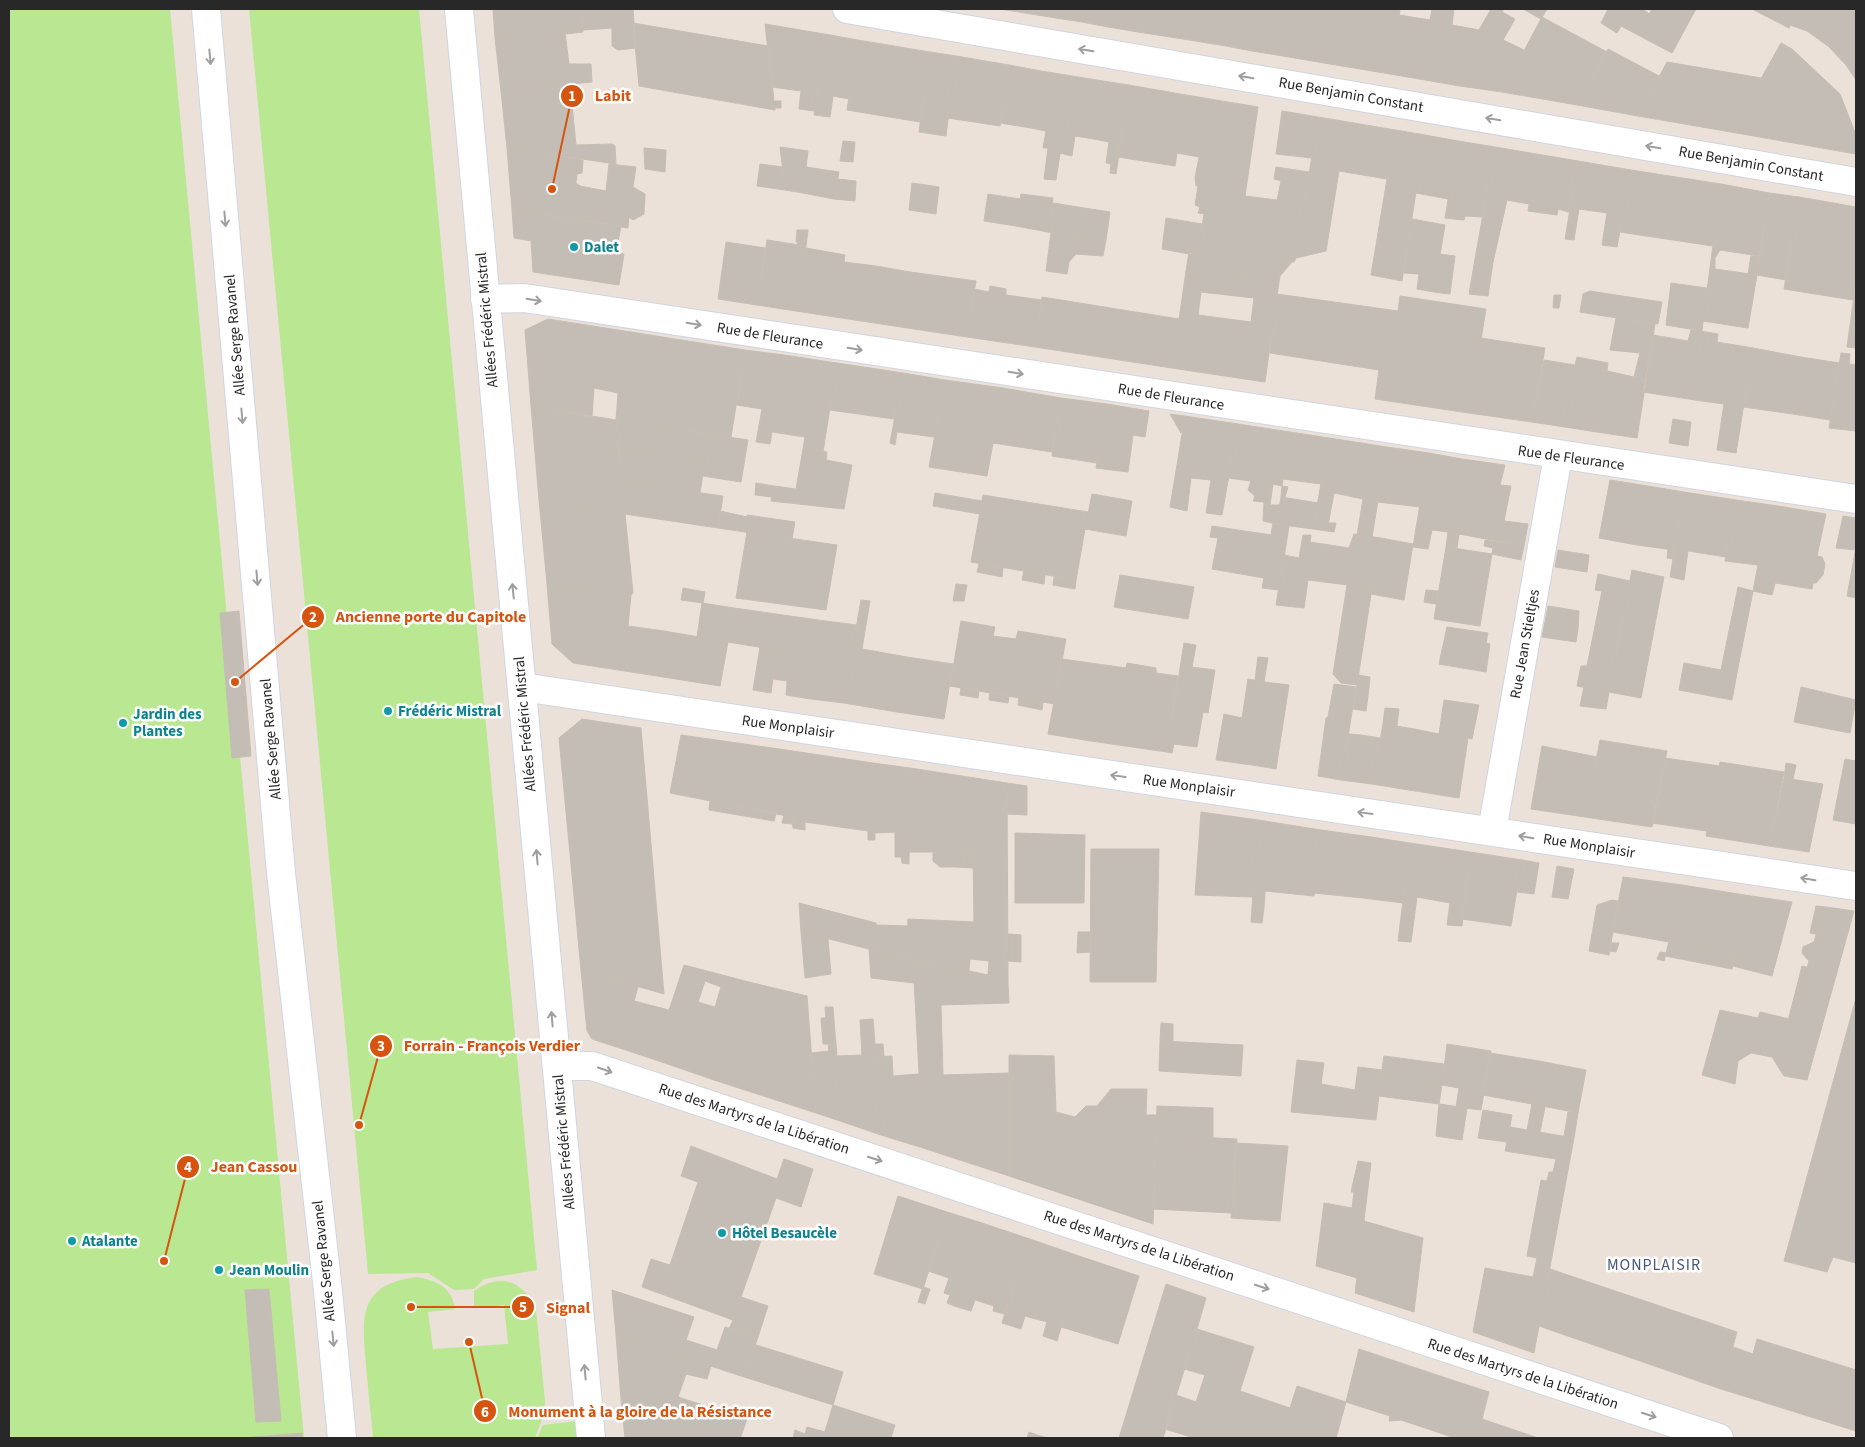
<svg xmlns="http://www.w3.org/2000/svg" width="1865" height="1447" viewBox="0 0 1865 1447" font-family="'Source Sans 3',sans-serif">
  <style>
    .green { fill: #bae791 }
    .building { fill: #c3bdb5; stroke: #c7bdb3; fill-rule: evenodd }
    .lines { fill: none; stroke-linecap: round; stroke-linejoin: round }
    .street-casing { stroke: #ced5e3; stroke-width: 30 }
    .secondary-casing { stroke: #ced5e3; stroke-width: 30 }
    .street { stroke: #fff; stroke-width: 28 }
    .secondary { stroke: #fff; stroke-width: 28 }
    .oneway { stroke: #9e9e9e }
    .culture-dot { fill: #0f9aa8; stroke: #fff; stroke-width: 2 }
    .labels { text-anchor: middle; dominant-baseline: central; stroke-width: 5; stroke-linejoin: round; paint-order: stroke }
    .street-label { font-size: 15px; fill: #282828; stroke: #fff }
    .culture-label { font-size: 15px; font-weight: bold; fill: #0d838f; stroke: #fff; text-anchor: start }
    .neighbourhood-label { font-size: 16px; letter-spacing: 1px; fill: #46577c; stroke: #fff }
    .leader { fill: none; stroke: #d5540f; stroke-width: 2 }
    .callout-dot { fill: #d5540f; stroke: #fff; stroke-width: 2 }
    .mark-label { font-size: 15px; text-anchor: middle; font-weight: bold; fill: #fff }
    .callout-label { font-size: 16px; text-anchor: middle; font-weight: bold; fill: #d5540f; stroke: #fff; stroke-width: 5; stroke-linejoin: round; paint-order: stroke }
  </style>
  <rect width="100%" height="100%" fill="#ece1d9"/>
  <path class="green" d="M9 9H170L304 1438H9Z
    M249 9H419L537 1270 484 1279 474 1289 454 1290 428 1273 368 1274Z
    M416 1277C436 1280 452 1287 455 1309L428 1312 433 1349 508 1344 504 1305 474 1308V1291C500 1272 523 1281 536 1309L545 1402 544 1414 535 1438H373C371 1414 368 1390 366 1365 362 1318 357 1285 416 1277Z
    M577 1421 578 1438H537L543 1425Z"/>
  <path class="building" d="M493 9H581L582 26 565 28V33L495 38Z
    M581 9H633L636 48 618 50 612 46V28L583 30Z
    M1000 9H1058L1056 18Z
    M1058 9H1084L1082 22 1056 18Z
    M1084 9H1111L1108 27 1082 22Z
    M1111 9H1142L1138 32 1108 27Z
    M1142 9H1189L1183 39 1138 32Z
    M1189 9H1233L1226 46 1183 39Z
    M1233 9H1260L1252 51 1226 46Z
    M1260 9H1292L1283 56 1252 51Z
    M1292 9H1334L1324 63 1283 56Z
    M1334 9H1365L1354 68 1324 63Z
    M1365 9 1400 10 1390 74 1354 68Z
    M1432 9H1443L1431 81 1390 74 1399 15 1430 20Z
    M1443 9H1454L1452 25 1479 30 1491 9H1504L1460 86 1431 81Z
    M1523 9H1547L1541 19Z
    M1608 9 1631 10 1617 33 1601 23Z
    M1631 9H1643L1649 14 1652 9H1696L1672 53 1621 26Z
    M1752 9H1799L1789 28Z
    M1799 9H1856V80L1846 65 1828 46 1807 31 1790 25Z
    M1502 12 1515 19 1503 40 1524 50 1502 92 1460 86Z
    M1542 17 1607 52 1577 105 1502 92Z
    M633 23 768 46 775 110 639 86Z
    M765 24 824 34 814 111 799 109 801 91 772 87Z
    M582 26 583 32 566 34 565 28Z
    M565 33 569 64H591L592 82 501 91 495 38Z
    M824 34 858 40 849 99 833 96 830 117 814 115Z
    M858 40 930 52 920 122 847 110Z
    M1781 43 1792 49 1840 94 1856 135V154L1731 132Z
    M1608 49 1659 76 1638 116 1577 105Z
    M930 52 956 56 946 136 919 132Z
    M956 56 1009 65 1000 126 948 118Z
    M1667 62 1761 78 1731 132 1638 116Z
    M1009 65 1041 71 1031 128 1000 123Z
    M1041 71 1072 76 1056 180 1044 179 1048 148H1043L1046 131 1031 128Z
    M1072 76 1103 81 1094 139 1075 136 1072 156 1060 153Z
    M1103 81 1129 85 1116 174 1110 173 1111 164 1106 163 1109 142 1094 139Z
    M570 84 576 145 612 144 615 146 616 164 507 148 501 91Z
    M1129 85 1186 95 1175 166 1118 157Z
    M1186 95 1222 101 1204 214 1198 213 1200 207 1195 205 1198 186H1196L1195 178 1199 157 1177 153Z
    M774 101H781V108H775Z
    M1222 101 1258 107 1245 196 1253 197 1240 278 1186 271 1189 252 1195 255 1198 252Z
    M1282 111 1318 117 1312 158 1276 154Z
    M1318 117 1425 135 1402 281 1371 275 1387 179 1339 171 1326 251 1296 258Z
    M1425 135 1458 141 1448 199 1416 193Z
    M843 141 855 142 853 162 840 161Z
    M1458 141 1495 147 1482 217 1465 216 1464 220 1445 218Z
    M780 147 808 151 803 193 785 190Z
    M1495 147 1578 161 1569 212 1558 209 1557 215 1528 211 1529 204 1507 200 1493 262 1475 259Z
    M507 148 583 160 582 173 577 174 576 183 580 186 606 191 609 164 636 167 633 187 645 194 644 214 633 220 629 217 628 228 512 210Z
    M644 148 666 150 665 172 645 169Z
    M1578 161 1631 170 1617 247 1602 245 1607 213 1579 209 1574 240 1565 239Z
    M760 164 783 167 785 190 757 186Z
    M806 167 839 172 834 199 803 193Z
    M1276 167 1309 172 1296 258 1294 262 1273 259 1269 282 1240 278 1253 197 1277 200 1281 181 1274 179Z
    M1631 170 1721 184 1713 246 1620 232Z
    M838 179 856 181 855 201 834 199Z
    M912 183 939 187 936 214 909 210Z
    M1721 184 1769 193 1759 256 1720 250 1715 258V269L1757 275 1748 328 1703 321Z
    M1769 193 1799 197 1786 280 1757 275Z
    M988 194 1020 199 1016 226 984 221Z
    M1021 194 1053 198 1048 232 1016 226Z
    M1799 197 1856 207V281L1853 300 1784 289Z
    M1053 203 1084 208 1079 236 1048 232Z
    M1084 208 1110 212 1106 240 1079 236Z
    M512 210 621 226 616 253 624 254 619 285 533 272 531 241 514 238Z
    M1166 218 1202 224 1198 252 1195 255 1162 249Z
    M1412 219 1445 225 1434 292 1417 289 1419 274 1404 273Z
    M797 230H808L806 246H799L796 241Z
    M1051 232 1106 240 1103 256 1076 254 1069 262 1067 274 1046 271Z
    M767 240 806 246 796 311 757 305Z
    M726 242 765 248 757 305 718 299Z
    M806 248 845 255 835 317 796 311Z
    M1440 254 1455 256 1450 294 1434 292Z
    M1751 256H1759L1757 275 1748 274Z
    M1273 259 1292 262 1280 276 1279 282H1269Z
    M1475 259 1493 262 1488 296 1469 294Z
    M844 262 876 266 868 322 835 317Z
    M876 266 910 272 901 327 868 322Z
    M1186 271 1269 282H1279L1265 382 1172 368ZM1201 292 1254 298 1251 322 1198 315Z
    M910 272 976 281 967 337 901 327Z
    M1856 282V348L1847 347Z
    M1671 283 1707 288 1702 331 1666 325Z
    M990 286 1006 289V295L1042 300 1035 347 967 337 974 289 989 292Z
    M1590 291 1609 294 1604 316 1580 312 1583 294Z
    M1277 294 1398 311 1400 296 1486 309 1469 413 1375 399 1379 370 1270 353Z
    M1609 294 1662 302 1658 324 1604 316Z
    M1554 295H1561L1559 308H1553Z
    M1042 297 1179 319 1172 368 1035 347Z
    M1616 318 1655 324 1637 438 1597 432 1607 371 1634 377 1640 353 1610 350Z
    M548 319 745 350 731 437 616 420 618 393 594 388 592 417 531 406 525 330Z
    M1691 330 1706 332 1695 400 1643 392 1653 335 1688 341Z
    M1706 332 1718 334 1717 342 1753 348 1736 453 1717 450 1724 404 1695 400Z
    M1481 338 1545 348 1532 422 1469 413Z
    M1753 348 1801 357 1793 414 1743 407Z
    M745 350 784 355 770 444 756 442 762 409 737 405Z
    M1841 353 1850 354 1849 364 1856 365V431L1829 428Z
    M784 355 837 363 823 452 803 449 805 437 772 432Z
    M1577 357 1608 363 1607 371 1575 365Z
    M1801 357 1839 363 1830 420 1793 414Z
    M1544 360 1575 365 1565 427 1532 422Z
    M837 363 903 373 894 419 830 410Z
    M1575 365 1607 371 1597 432 1565 427Z
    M903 373 945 380 934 437 897 432 895 445 890 443Z
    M945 380 1003 388 987 476 929 467Z
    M1003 388 1061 398 1052 452 993 443Z
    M1061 398 1107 404 1097 463 1052 456Z
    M1107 404 1149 411 1145 437 1133 435 1128 472 1096 468Z
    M531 406 616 420 625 514 539 500Z
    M1170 414 1185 416 1181 433Z
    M1185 416 1238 424 1222 515 1206 513 1211 480 1191 478 1187 511 1170 507Z
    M1673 419 1691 422 1688 446 1669 443Z
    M616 420 708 434 705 461 618 449Z
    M1238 424 1290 432 1282 486 1273 484 1270 505H1279L1276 524 1263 521 1264 502 1253 501 1255 496 1248 490 1251 481 1228 478Z
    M1290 432 1329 438 1321 484 1283 479Z
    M708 434 748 440 741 482 703 476Z
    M1329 438 1387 447 1372 537 1357 535 1363 499 1334 493 1327 531 1313 529Z
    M1387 447 1429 453 1420 507 1378 502Z
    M618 449 705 461 700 493 622 482Z
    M803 449 827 452 826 460 852 465 844 509 771 501 774 486 796 489Z
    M1429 453 1462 459 1448 532 1416 528Z
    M1462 459 1505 465 1500 485 1511 486 1504 521 1528 524 1524 546 1448 532Z
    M1610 480 1648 486 1637 545 1599 538Z
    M622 482 723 496 718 528 625 514Z
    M756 483 774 486 772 497 755 495Z
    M1282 486 1288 487 1285 497H1281Z
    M1648 486 1684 492 1674 550 1637 545Z
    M1684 492 1736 500 1726 557 1688 551 1684 580 1670 577Z
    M935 493 982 501 980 514 933 506Z
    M1092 494 1132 501 1126 536 1085 529Z
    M983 495 1088 512 1076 580 971 562Z
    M1281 497 1318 503 1313 529 1276 524Z
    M539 500 625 514 633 593 631 595 547 584Z
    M1736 500 1778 506 1762 593 1753 591 1758 565 1725 561Z
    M1778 506 1826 514 1817 556 1822 557 1825 564 1823 575 1816 583H1813L1812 589 1775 583 1772 595 1762 593Z
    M720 511 747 517V515L795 522 792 539 718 528Z
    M1843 516 1856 518V550L1836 548Z
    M1273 523 1289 526 1279 590 1262 588 1264 578 1212 569 1218 538 1210 537 1212 526 1271 535Z
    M1329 523H1336L1334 532 1327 531Z
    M1416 528 1432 530 1428 549 1413 547Z
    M747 532 837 545 826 610 736 598Z
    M1448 532 1459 534 1457 548 1446 547Z
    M1354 534 1381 538 1372 588 1308 580 1304 608 1276 605 1284 555 1299 558 1303 535H1311L1310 542 1349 548Z
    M1381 538 1413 544 1404 600 1371 594Z
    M1485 540 1524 546 1521 560 1492 554 1493 548 1484 546Z
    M1446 547 1492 554 1480 626 1434 619Z
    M1856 547V598L1847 596Z
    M1668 549 1674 550 1673 559 1667 558Z
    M1558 550 1589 555 1587 572 1555 567Z
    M979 564 1003 568 1002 577 977 572Z
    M1632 570 1664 577 1641 698 1609 692Z
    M1024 571 1045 575 1044 584 1022 580Z
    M1598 574 1630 581 1619 636 1594 631 1602 591 1595 590Z
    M1120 575 1194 587 1188 619 1114 607Z
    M1054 577 1076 580 1075 589 1053 585Z
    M547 584 631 595 628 626 664 631 657 676 573 663 552 644Z
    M956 584 967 585 964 601H953Z
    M1347 585 1372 588 1357 685 1341 683 1333 674Z
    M1738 587 1753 591 1737 673 1721 670Z
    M683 588 705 592 703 603 681 600Z
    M1426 590 1438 591 1436 604 1424 602Z
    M861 600 870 601 867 619 858 617Z
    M702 603 734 608 728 642 697 637Z
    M1548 606 1579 611 1578 629 1545 622Z
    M734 608 825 621 811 699 786 695 787 681 773 679 777 650 728 642Z
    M239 611 251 756 232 758 220 613Z
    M858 617 867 619 865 631 856 629Z
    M825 621 857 625 844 703 811 699Z
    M961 621 995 627 993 636 1016 639 1018 631 1066 639 1054 704 950 686Z
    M1545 622 1578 629 1576 642 1542 637Z
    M1447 627 1488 633 1486 643 1490 644 1486 672 1439 664Z
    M856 629 865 631 862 649 907 657 897 712 844 703Z
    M664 631 728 642 720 686 657 676Z
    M1594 631 1619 636 1609 692 1577 686 1581 666H1587Z
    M1184 643 1196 645 1192 667 1215 670 1208 713 1203 712 1197 747 1174 744 1172 753 1167 752Z
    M760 647 777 650 771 693 753 690Z
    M907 657 953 664 944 719 897 712Z
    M1258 657 1268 658 1264 682 1255 680Z
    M1062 659 1105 665 1091 741 1048 734Z
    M1127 663 1156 668V673L1178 676 1167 752 1091 741 1105 665 1126 668Z
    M1684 663 1737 673 1732 700 1679 690Z
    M1358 675 1370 677 1369 688 1357 686Z
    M1248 679 1264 682 1252 765 1216 760 1224 714 1242 718Z
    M1264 682 1289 685 1276 769 1252 765Z
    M1334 684 1356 687 1341 780 1318 776 1326 718 1328 717Z
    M1357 686 1369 688 1366 711 1353 709Z
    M1584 687 1609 692 1606 709 1580 706Z
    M1801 687 1856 700 1850 733 1794 722Z
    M961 688 979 690 978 698 960 695Z
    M990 692 1009 696 1008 703 989 700Z
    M1019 698 1043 702 1042 710 1018 705Z
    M1444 700 1479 705 1472 739 1468 738 1459 798 1403 789 1414 729 1439 734Z
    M1385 708 1399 709 1397 726 1383 724Z
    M582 719 641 728 664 994 581 970 559 738Z
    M1383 724 1414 729 1403 789 1372 784Z
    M1349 734 1361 735V741L1379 744 1372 784 1341 780Z
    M681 735 786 750 792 817 670 793Z
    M1361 735 1380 738 1379 744 1361 741Z
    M1600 740 1667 751 1652 827 1585 817Z
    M1542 746 1597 757 1585 817 1531 809Z
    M786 750 873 763 875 840H868V831L805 822V830L793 828Z
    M1665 758 1719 766 1707 831 1652 823Z
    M1845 759 1856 761V824L1833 820Z
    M1720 762 1784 772 1769 846 1706 836Z
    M873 763 910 768 909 864 902 863 901 857H895V832L875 833Z
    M1786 763 1796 765 1793 779 1784 778Z
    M910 768 1007 783 1008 984 907 959 908 919 974 922 973 853H961V861L955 867H940L933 861V852H909ZM970 959 989 961 988 975 969 971Z
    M1784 778 1823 784 1809 852 1769 846Z
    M1007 783 1027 786V815L1007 814Z
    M710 801 776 813 774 821 709 810Z
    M1201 812 1258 820 1253 897 1195 895Z
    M784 815 792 817V824L782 823Z
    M1258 820 1321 830 1314 896 1265 891 1264 908H1252Z
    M1321 830 1371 837 1363 898 1314 893Z
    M1015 833 1085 835 1084 903H1015Z
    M1371 837 1410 843 1403 903 1363 898Z
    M1410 843 1470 852 1462 926 1447 925 1450 903 1417 897 1411 942 1398 941Z
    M1091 849H1159L1156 982H1090Z
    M1470 852 1522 860 1511 926 1462 919Z
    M961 853H973V868L955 867 961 861Z
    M1522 860 1539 863 1534 894 1517 892Z
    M1557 866 1574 869 1568 899 1552 897Z
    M1623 877 1682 885 1669 942 1613 932Z
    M1682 885 1751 896 1736 954 1669 942Z
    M1751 896 1792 902 1772 976 1733 966Z
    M1612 900 1618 901 1609 955 1589 951 1597 905Z
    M799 903 876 923 877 951 801 932Z
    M1816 906 1826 907 1820 935 1810 933Z
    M1826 907 1854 911 1807 1080 1784 1076 1772 1057 1751 1053 1738 1061 1735 1084 1702 1075 1720 1010 1758 1018 1760 1012 1789 1019 1787 1025 1796 1027 1810 968H1807L1809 961 1802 953 1803 947 1814 942 1816 935H1820Z
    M1252 908H1264L1262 923 1251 922Z
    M876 925 908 926 907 959 877 951Z
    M801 932 828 939 831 974 805 978Z
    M1078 932H1090V952L1077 953Z
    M1008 934 1021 935V962L1008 961Z
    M1669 942 1736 954 1732 969 1665 956Z
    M1611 943H1619L1616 952 1609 951Z
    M869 949 913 961 914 983 871 978Z
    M1660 952 1666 953 1664 961 1657 959Z
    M913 961 1008 984 1009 1003 941 1005 943 1075 1009 1073V1176L923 1148Z
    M684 965 749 982 714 1080 653 1059ZM705 981 721 987 715 1007 698 1002Z
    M1802 966 1810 968 1796 1027 1787 1025Z
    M581 970 638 987 634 1001 669 1010 653 1059 592 1039 587 1031Z
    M749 982 807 996 816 1113 714 1080Z
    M1856 998V1263L1833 1257 1827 1272 1784 1261Z
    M825 1007H833L835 1033H827Z
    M821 1018H826L827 1033H835L843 1122 816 1113 811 1053 829 1051 828 1044H823Z
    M873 1019 876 1057 881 1135 843 1122 837 1056 862 1055 860 1020Z
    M1161 1023 1173 1024V1041H1160Z
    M1160 1041 1243 1045 1241 1076 1159 1071Z
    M875 1044H883L884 1056 876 1057Z
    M1447 1044 1491 1051 1481 1110 1456 1107 1459 1088 1442 1085Z
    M1490 1053 1539 1061 1532 1104 1483 1095Z
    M1009 1055 1054 1056 1056 1112 1075 1117 1086 1106H1097L1111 1089H1147L1146 1115H1157L1153 1224 1009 1176Z
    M892 1056 893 1076 919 1074 923 1148 881 1135 876 1057Z
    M1384 1056 1444 1064 1442 1085 1381 1076Z
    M1297 1060 1324 1063 1321 1084 1355 1090 1358 1067 1382 1070 1376 1120 1291 1112Z
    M1539 1061 1586 1070 1578 1113 1532 1104Z
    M1381 1076 1442 1085 1439 1104 1379 1096Z
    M1439 1104 1467 1108 1462 1140 1436 1136Z
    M1532 1104 1545 1107 1540 1132 1527 1130Z
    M1157 1106 1213 1108V1138L1156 1135Z
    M1483 1110 1512 1115 1507 1142 1478 1138Z
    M1568 1112 1578 1113 1574 1138 1564 1136Z
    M1510 1127 1574 1138 1534 1353 1473 1332 1485 1268 1533 1277 1537 1258 1527 1256 1541 1180 1547 1181 1549 1172H1553L1556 1159 1505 1151Z
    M1156 1135 1237 1139 1232 1213 1153 1209Z
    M1236 1143 1288 1146 1280 1221 1231 1218Z
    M691 1146 777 1179 784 1159 813 1169 801 1207 776 1198 741 1297 768 1306 758 1337 729 1329 733 1320 642 1287 651 1259 670 1265 698 1182 681 1176Z
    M1358 1161 1371 1163 1357 1278 1316 1266 1324 1203 1352 1208 1354 1192H1351Z
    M898 1196 947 1212 923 1289 874 1274Z
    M947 1212 979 1222 954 1306 947 1303 950 1295 944 1293 949 1278 928 1271Z
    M1364 1221 1423 1238 1414 1312 1355 1293Z
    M979 1222 1027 1238 1004 1314 993 1311 994 1306 975 1300 971 1311 954 1306Z
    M1027 1238 1082 1257 1057 1341 1043 1336 1047 1322 1025 1316 1021 1329 1002 1323Z
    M1082 1257 1139 1276 1118 1344 1061 1327Z
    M1550 1269 1737 1332 1721 1389 1539 1326Z
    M1166 1284 1206 1298 1197 1329 1163 1438H1119Z
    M923 1287 930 1289 925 1304 918 1302Z
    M269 1289 281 1421 256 1422 245 1290Z
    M612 1290 694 1317 686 1340 717 1350 725 1327 758 1337 744 1377 616 1335Z
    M1197 1329 1254 1347 1240 1391 1290 1408 1297 1386 1346 1402 1336 1438H1194L1165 1429 1176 1395 1196 1402 1205 1375 1184 1369Z
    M616 1335 711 1366 707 1379 686 1374 678 1397 747 1419 741 1436 621 1399Z
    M1757 1339 1856 1370V1431L1721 1389 1733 1347 1753 1354Z
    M756 1345 843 1372 833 1405 744 1377Z
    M1359 1349 1455 1381 1443 1434 1401 1420 1389 1421 1390 1416 1346 1402Z
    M1455 1381 1489 1392 1477 1438H1454L1443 1434Z
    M621 1399 741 1436V1438H625Z
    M833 1405 895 1425 891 1438H823Z
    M1482 1419 1538 1438H1477Z
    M807 1427 825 1432 823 1438H793L795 1430 805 1434Z
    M1029 1432 1037 1435 1048 1438H1027Z
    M302 1433V1438H242Z"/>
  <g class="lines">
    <defs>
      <path id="street" d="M847 9 1856 182
        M485 299 524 298 1856 499
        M522 687 1856 886
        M1492 831 1558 456
        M557 1066H592L1719 1438"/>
      <path id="secondary" d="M206 9 281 873 328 1291 342 1438
        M459 9 591 1438"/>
    </defs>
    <use href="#street" class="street-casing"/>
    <use href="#secondary" class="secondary-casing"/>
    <use href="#street" class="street"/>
    <use href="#secondary" class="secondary"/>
  </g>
  <defs><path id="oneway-shaft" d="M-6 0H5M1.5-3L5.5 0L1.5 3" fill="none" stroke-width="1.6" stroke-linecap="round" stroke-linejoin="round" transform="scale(1.25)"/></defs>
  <g class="oneway">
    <use href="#oneway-shaft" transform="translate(1086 50) rotate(-170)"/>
    <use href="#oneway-shaft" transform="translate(210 57) rotate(85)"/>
    <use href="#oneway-shaft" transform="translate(1246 77) rotate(-170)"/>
    <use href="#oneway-shaft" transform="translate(1493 119) rotate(-170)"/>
    <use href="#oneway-shaft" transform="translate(1653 147) rotate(-170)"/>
    <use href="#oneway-shaft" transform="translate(225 219) rotate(85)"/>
    <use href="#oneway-shaft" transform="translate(534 300) rotate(9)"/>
    <use href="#oneway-shaft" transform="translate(694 324) rotate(9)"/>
    <use href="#oneway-shaft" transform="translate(855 349) rotate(9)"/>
    <use href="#oneway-shaft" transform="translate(1016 373) rotate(9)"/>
    <use href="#oneway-shaft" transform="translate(242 416) rotate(85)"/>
    <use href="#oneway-shaft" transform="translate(257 578) rotate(85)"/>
    <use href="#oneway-shaft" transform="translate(513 591) rotate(-96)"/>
    <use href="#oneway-shaft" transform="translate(1118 776) rotate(-172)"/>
    <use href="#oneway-shaft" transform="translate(1365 813) rotate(-172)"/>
    <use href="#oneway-shaft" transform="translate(1526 837) rotate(-171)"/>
    <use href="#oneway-shaft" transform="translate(537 857) rotate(-95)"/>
    <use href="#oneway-shaft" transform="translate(1808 879) rotate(-171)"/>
    <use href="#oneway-shaft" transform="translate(552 1019) rotate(-95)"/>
    <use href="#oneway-shaft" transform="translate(605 1070) rotate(19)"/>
    <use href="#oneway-shaft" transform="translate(875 1159) rotate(18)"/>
    <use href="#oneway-shaft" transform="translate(1262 1287) rotate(18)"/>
    <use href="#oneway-shaft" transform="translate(333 1339) rotate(85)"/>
    <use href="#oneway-shaft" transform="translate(585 1372) rotate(-95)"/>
    <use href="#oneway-shaft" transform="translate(1649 1415) rotate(18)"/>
  </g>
  <g class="culture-dot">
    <circle cx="574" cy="247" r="5"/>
    <circle cx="388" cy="711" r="5"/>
    <circle cx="123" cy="723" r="5"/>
    <circle cx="722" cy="1233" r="5"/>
    <circle cx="72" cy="1241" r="5"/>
    <circle cx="219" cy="1270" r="5"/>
  </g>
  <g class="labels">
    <g class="street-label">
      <text transform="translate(1351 95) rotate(10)">Rue Benjamin Constant</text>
      <text transform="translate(1751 164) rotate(10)">Rue Benjamin Constant</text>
      <text transform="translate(487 320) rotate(-95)">Allées Frédéric Mistral</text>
      <text transform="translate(235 335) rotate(-95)">Allée Serge Ravanel</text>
      <text transform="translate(770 336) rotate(9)">Rue de Fleurance</text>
      <text transform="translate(1171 397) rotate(9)">Rue de Fleurance</text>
      <text transform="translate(1571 458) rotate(8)">Rue de Fleurance</text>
      <text transform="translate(1525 644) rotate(-80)">Rue Jean Stieltjes</text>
      <text transform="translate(525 724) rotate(-95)">Allées Frédéric Mistral</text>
      <text transform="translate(788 727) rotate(8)">Rue Monplaisir</text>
      <text transform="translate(271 739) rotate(-95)">Allée Serge Ravanel</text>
      <text transform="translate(1189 786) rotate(8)">Rue Monplaisir</text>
      <text transform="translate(1589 846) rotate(9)">Rue Monplaisir</text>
      <text transform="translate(754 1119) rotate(18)">Rue des Martyrs de la Libération</text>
      <text transform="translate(564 1142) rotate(-95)">Allées Frédéric Mistral</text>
      <text transform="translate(1139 1246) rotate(18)">Rue des Martyrs de la Libération</text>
      <text transform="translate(324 1261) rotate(-96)">Allée Serge Ravanel</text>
      <text transform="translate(1523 1374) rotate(18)">Rue des Martyrs de la Libération</text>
    </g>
    <g class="culture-label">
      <text x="584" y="247">Dalet</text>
      <text x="398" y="711">Frédéric Mistral</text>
      <text x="133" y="714">Jardin des<tspan x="133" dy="17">Plantes</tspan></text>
      <text x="732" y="1233">Hôtel Besaucèle</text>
      <text x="82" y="1241">Atalante</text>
      <text x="229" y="1270">Jean Moulin</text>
    </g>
    <g class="neighbourhood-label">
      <text x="1654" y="1265">MONPLAISIR</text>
    </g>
  </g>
  <path class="leader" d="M552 189L572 96M235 682L313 617M359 1125L381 1046M164 1261L188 1167M411 1307L523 1307M469 1342L485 1411"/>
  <g class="callout-dot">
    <circle cx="552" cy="189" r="5"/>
    <circle cx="235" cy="682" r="5"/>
    <circle cx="359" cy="1125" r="5"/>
    <circle cx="164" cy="1261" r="5"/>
    <circle cx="411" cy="1307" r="5"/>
    <circle cx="469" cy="1342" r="5"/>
    <circle cx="572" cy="96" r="12"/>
    <circle cx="313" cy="617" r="12"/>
    <circle cx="381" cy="1046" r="12"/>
    <circle cx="188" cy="1167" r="12"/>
    <circle cx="523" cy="1307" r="12"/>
    <circle cx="485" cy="1411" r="12"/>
  </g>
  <g class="mark-label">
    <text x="572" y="101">1</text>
    <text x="313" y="622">2</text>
    <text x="381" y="1051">3</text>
    <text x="188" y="1172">4</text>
    <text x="523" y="1312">5</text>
    <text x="485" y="1417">6</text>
  </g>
  <g class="callout-label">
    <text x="613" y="101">Labit</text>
    <text x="431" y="622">Ancienne porte du Capitole</text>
    <text x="492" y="1051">Forrain - François Verdier</text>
    <text x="254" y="1172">Jean Cassou</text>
    <text x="568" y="1313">Signal</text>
    <text x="640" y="1417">Monument à la gloire de la Résistance</text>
  </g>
  <rect width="1865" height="1447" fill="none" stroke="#282828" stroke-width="20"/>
</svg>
